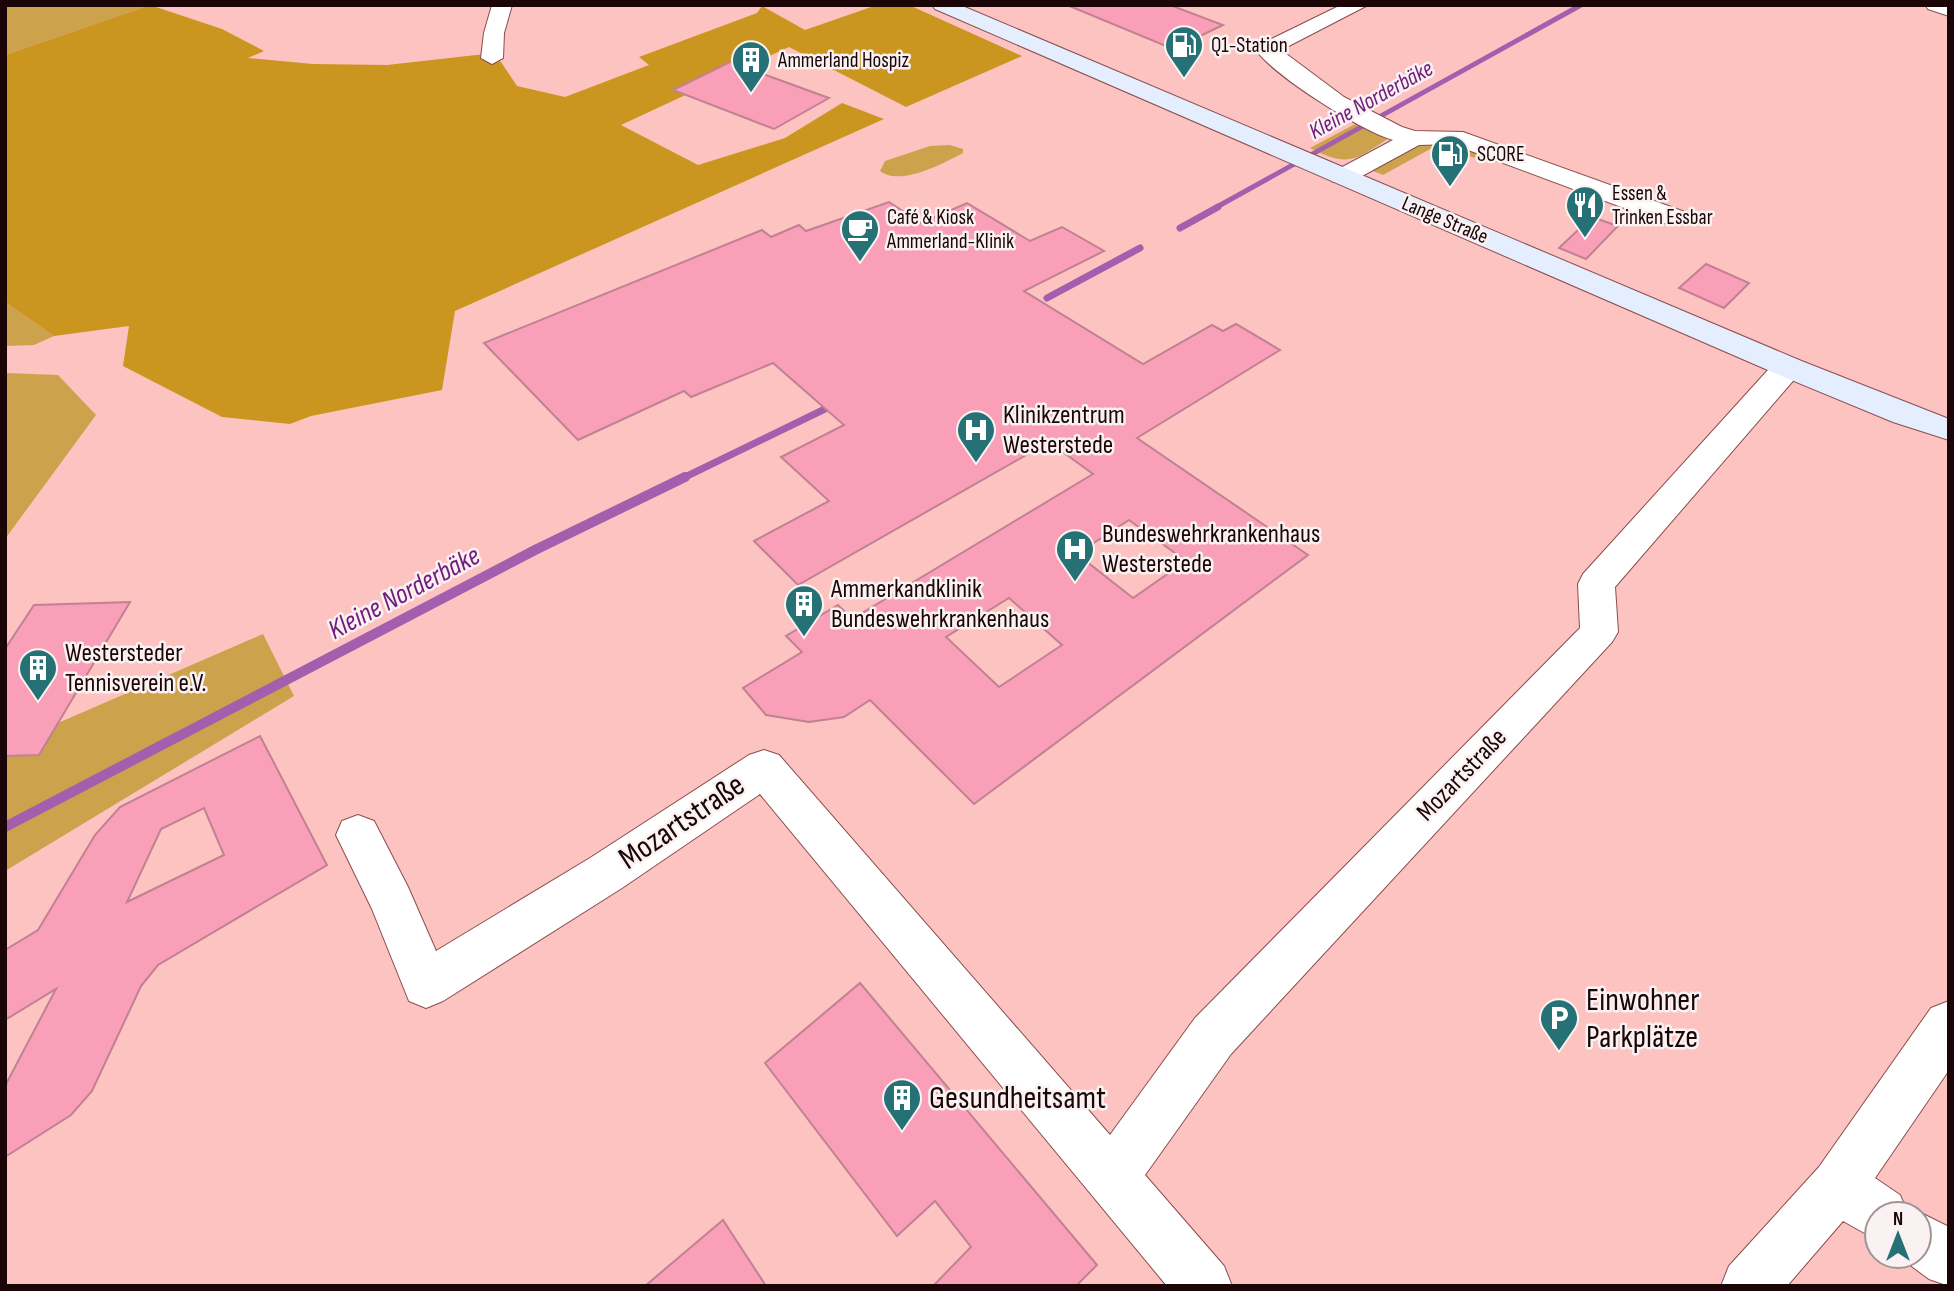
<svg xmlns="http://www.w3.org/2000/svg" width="1954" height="1291" viewBox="0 0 1954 1291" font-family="'Sofia Sans Condensed',sans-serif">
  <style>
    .green { fill: #cda24c }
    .forest { fill: #ca9620 }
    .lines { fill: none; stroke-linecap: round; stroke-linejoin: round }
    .stream-far2 { stroke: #a35fad; stroke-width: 5 }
    .stream-far1 { stroke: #a35fad; stroke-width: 7 }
    .stream { stroke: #a35fad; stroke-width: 10 }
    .building { fill: #f9a0b8; stroke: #c18192; stroke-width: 2; fill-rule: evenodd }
    .street-casing { stroke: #8a4e4d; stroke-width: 2 }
    .secondary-casing { stroke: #8a4e4d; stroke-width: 2 }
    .street { fill: #fff; fill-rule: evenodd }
    .secondary { fill: #e5eeff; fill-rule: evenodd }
    .labels { text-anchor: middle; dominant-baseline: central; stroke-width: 5; stroke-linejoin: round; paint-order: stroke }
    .far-poi-label { font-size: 21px; fill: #1b0506; stroke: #faf2f2; text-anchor: start }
    .far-street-label { font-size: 21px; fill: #1b0506; stroke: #faf2f2 }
    .far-water-label { font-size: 23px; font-style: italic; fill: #701b7d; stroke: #faf2f2 }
    .poi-label { font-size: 26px; fill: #1b0506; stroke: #faf2f2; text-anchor: start }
    .street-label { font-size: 26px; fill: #1b0506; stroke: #faf2f2 }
    .water-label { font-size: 28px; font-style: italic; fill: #701b7d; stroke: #faf2f2 }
    .near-street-label { font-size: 32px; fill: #1b0506; stroke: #faf2f2 }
    .near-poi-label { font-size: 32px; fill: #1b0506; stroke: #faf2f2; text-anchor: start }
  </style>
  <rect width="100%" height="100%" fill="#fcc3c0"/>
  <path class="green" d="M5 5H150L5 55Z
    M1357 123 1389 138C1355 160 1349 168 1310 148Z
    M1420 142H1455L1502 160 1499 163 1432 148 1383 175 1368 169Z
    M950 145 963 149V153C944 163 900 187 880 171L885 161 930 146Z
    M5 302 54 336 34 345 5 346Z
    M5 373 58 375 96 415 5 539Z
    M263 634 294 696 5 871V746Z"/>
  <path class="forest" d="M150 5 222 29 264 51 248 58 313 64 387 65 485 54 501 62 517 86 565 97 649 65 639 57 757 13 762 6 805 30 877 5H909L1022 56 906 107 789 47 621 125 698 165 785 138 842 103 884 119 455 311 442 390 311 416 290 424 222 417 123 366 129 326 54 336 5 302V55Z"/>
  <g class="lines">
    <path class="stream-far2" d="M1215 208 1581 5"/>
    <path class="stream-far1" d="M1180 228 1218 207
      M1047 298 1140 248
      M681 479 827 408"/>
    <path class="stream" d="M5 827 535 550 685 477"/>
  </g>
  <path class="building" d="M1067 5H1170L1223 25 1173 49Z
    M730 62 829 98 774 129 673 90Z
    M889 202 921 223 967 203 1030 241 1062 227 1104 251 1024 291 1143 364 1212 325 1223 331 1236 324 1280 350 1137 438 1308 555 974 804 870 700 844 717 809 722 766 715 743 688 802 652 786 636 838 605 852 619 1093 474 1049 442 798 585 754 541 829 501 781 457 844 425 773 363 691 397 684 391 578 440 484 343 762 230 771 237 799 225 806 231ZM1129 520 1186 561 1133 598 1077 554ZM1009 598 1062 645 999 687 946 637Z
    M1592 217 1618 226 1586 259 1559 248Z
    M1706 264 1749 283 1724 308 1679 288Z
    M130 602 39 755 5 756V649L34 605Z
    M260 736 327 865 158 965 141 986 92 1091 71 1115 5 1157V1086L56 989 5 1020V950L38 930 95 835 120 807ZM204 808 224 855 127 902 161 829Z
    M860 983 1097 1265 1076 1286H933L971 1247 935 1201 897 1236 765 1063Z
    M723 1220 766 1286H645Z"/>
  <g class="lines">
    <defs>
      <path id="street" d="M492 5H512L504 33 503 58 492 64 481 58 484 33Z
        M1341 5H1368L1281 50 1344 97 1402 127 1415 131 1463 132 1685 212 1689 218 1685 224H1667L1452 144 1419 145 1351 182H1333L1330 177 1333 172 1393 140C1361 131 1274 76 1255 49L1259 45Z
        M1925 5H1949V16L1928 9Z
        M1788 358 1799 360 1803 367 1799 374 1615 587 1618 632 1612 642 1231 1054 1145 1175 1224 1266 1232 1286H1167L760 794 622 888 443 1001 426 1008 409 1001 372 909 336 835 342 821 358 815 374 821 408 887 436 951 590 858 749 755 764 750 779 755 1110 1135 1195 1018 1580 628 1578 584 1583 574 1777 360Z
        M1949 1001V1070L1875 1178 1900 1195 1908 1214H1877V1240L1843 1221 1787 1286H1721L1729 1266 1819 1167 1931 1008Z
        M1919 1212 1949 1227V1286L1929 1279 1898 1256H1919V1214H1914Z"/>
      <path id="secondary" d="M932 5H960L1799 360 1949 419V440L1893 422 1777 374 935 9Z"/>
    </defs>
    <use href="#street" class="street-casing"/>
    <use href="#secondary" class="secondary-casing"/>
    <use href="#street" class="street"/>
    <use href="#secondary" class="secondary"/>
  </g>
  <defs>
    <symbol id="fuel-pin" viewBox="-11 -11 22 30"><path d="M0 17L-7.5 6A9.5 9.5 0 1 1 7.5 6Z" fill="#267176" stroke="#faf2f2"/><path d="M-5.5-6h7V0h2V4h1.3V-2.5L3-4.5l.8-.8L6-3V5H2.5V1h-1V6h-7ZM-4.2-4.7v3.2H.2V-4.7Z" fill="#fff"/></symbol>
    <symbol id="building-pin" viewBox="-11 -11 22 30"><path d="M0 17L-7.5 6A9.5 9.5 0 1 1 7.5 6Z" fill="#267176" stroke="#faf2f2"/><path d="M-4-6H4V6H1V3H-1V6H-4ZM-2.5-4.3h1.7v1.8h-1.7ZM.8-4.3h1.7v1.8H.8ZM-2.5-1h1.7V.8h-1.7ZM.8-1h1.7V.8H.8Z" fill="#fff"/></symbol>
    <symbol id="restaurant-pin" viewBox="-11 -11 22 30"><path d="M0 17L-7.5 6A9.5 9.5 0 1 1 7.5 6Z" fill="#267176" stroke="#faf2f2"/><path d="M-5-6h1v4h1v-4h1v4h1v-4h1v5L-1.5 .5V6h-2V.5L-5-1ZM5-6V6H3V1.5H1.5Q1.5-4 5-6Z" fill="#fff"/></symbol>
    <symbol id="cafe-pin" viewBox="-11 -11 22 30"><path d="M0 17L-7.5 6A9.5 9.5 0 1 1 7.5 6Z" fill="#267176" stroke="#faf2f2"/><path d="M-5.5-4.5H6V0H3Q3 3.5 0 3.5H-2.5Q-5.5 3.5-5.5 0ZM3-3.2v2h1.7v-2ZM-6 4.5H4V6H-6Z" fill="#fff"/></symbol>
    <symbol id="hospital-pin" viewBox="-11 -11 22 30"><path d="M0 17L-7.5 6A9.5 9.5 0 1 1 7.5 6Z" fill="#267176" stroke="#faf2f2"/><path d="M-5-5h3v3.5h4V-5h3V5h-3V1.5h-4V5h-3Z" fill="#fff"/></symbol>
    <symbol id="parking-pin" viewBox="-11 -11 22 30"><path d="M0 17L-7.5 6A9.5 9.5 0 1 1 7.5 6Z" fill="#267176" stroke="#faf2f2"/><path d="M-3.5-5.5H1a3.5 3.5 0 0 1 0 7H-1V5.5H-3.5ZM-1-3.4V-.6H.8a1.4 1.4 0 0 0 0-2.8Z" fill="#fff"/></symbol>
  </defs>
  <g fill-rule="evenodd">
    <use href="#fuel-pin" x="1162" y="23" width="44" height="60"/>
    <use href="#building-pin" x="729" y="38" width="44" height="60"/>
    <use href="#fuel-pin" x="1428" y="132" width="44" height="60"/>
    <use href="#restaurant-pin" x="1563" y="183" width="44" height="60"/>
    <use href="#cafe-pin" x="838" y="207" width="44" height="60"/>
    <use href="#hospital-pin" x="954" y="408" width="44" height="60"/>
    <use href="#hospital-pin" x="1053" y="527" width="44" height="60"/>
    <use href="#building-pin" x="782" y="582" width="44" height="60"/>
    <use href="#building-pin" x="16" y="646" width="44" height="60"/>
    <use href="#parking-pin" x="1537" y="996" width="44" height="60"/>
    <use href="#building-pin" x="880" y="1076" width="44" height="60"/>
  </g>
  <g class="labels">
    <g class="far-poi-label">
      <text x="1211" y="45">Q1-Station</text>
      <text x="778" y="60">Ammerland Hospiz</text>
      <text x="1477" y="154">SCORE</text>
      <text x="1612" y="193">Essen &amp;<tspan x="1612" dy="24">Trinken Essbar</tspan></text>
      <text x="887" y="217">Café &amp; Kiosk<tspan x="887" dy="24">Ammerland-Klinik</tspan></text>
    </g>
    <g class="far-street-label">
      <text transform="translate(1445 220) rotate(23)">Lange Straße</text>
    </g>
    <g class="far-water-label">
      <text transform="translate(1371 100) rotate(-29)">Kleine Norderbäke</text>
    </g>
    <g class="poi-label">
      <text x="1003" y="415">Klinikzentrum<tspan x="1003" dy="30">Westerstede</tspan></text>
      <text x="1102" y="534">Bundeswehrkrankenhaus<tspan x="1102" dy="30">Westerstede</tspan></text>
      <text x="831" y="589">Ammerkandklinik<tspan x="831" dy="30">Bundeswehrkrankenhaus</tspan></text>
      <text x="65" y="653">Westersteder<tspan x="65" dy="30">Tennisverein e.V.</tspan></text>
    </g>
    <g class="street-label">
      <text transform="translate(1462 775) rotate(-46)">Mozartstraße</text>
    </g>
    <g class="water-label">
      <text transform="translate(404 593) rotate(-28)">Kleine Norderbäke</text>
    </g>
    <g class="near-street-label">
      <text transform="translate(682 822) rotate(-34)">Mozartstraße</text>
    </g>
    <g class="near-poi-label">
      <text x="1586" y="1000">Einwohner<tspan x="1586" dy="37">Parkplätze</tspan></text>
      <text x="929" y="1098">Gesundheitsamt</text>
    </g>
  </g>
  <rect width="1954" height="1291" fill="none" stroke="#1b0506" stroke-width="14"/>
  <g transform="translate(1898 1235)"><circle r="33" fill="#faf2f2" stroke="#a19394" stroke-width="2"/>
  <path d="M0-5L12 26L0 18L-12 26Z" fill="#267176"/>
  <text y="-10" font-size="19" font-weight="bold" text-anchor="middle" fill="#1b0506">N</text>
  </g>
</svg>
